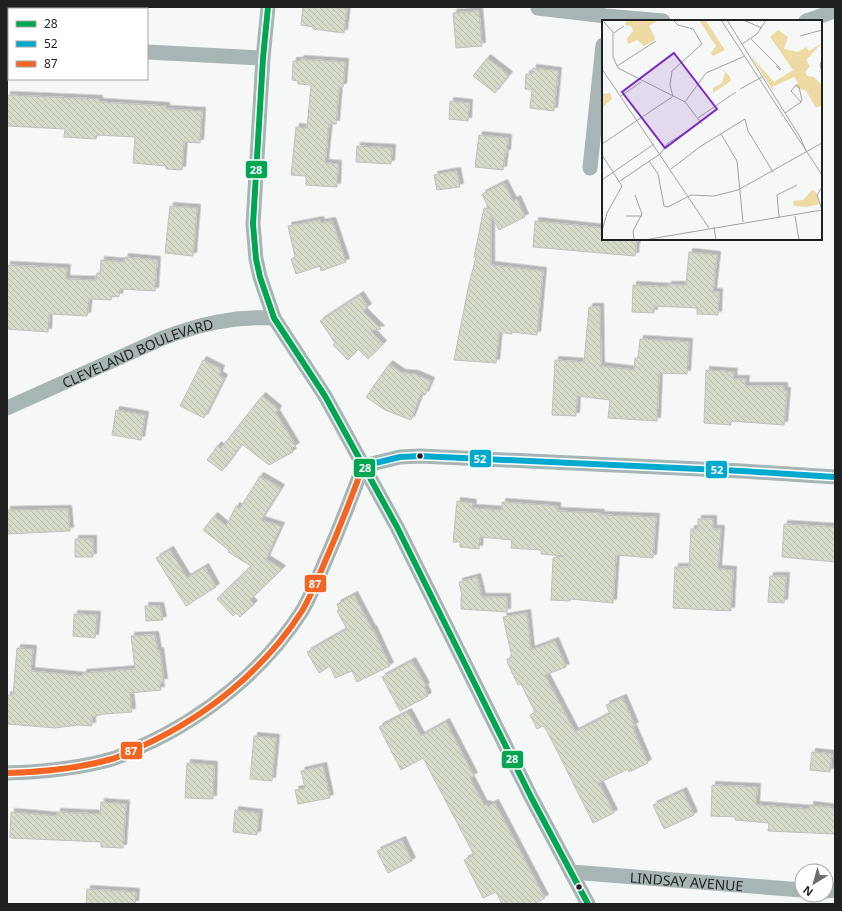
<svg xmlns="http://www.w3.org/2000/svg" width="842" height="911" viewBox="0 0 842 911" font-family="'Noto Sans',sans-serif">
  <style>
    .building { fill: url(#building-back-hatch); stroke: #c0c0c0; filter: url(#shadow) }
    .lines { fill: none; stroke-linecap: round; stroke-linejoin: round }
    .minor { stroke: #a7b5b4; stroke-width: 15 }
    .bus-1-casing { stroke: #fff; stroke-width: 9 }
    .bus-2-casing { stroke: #fff; stroke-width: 9 }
    .bus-3-casing { stroke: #fff; stroke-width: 9 }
    .bus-1 { stroke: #00a651; stroke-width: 6 }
    .bus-2 { stroke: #00a9ce; stroke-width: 6 }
    .bus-3 { stroke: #f26522; stroke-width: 6 }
    .bus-dot { fill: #1f2120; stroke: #fff; stroke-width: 1.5 }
    .labels { text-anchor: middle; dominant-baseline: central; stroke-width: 3; stroke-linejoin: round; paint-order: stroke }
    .street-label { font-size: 14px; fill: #1f2120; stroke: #fff }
    .inset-road { fill: none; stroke: #a0a2a1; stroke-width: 1 }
    .view { fill: #7b2cbf; fill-opacity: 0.15; stroke: #7b2cbf; stroke-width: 2 }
    .inset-edge { fill: none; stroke: #1f2120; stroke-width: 2 }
    .line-badge { stroke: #fff; stroke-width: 1.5 }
    .badge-label { font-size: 11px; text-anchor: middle; font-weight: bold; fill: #fff }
  </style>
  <defs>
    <pattern id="building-back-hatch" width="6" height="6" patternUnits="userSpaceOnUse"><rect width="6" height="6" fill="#d4dbc9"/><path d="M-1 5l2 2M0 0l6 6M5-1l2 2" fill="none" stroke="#b6bcac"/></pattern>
    <filter id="shadow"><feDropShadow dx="3.5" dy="-3.5" stdDeviation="0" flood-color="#0004"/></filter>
  </defs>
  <rect width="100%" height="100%" fill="#f6f8f7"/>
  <path class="building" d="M303 7 347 8 344 33 313 29V27L301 25Z
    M479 11 482 46 456 48 453 13Z
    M487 58 509 75 495 93 473 76Z
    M301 59 345 62 343 87H339L336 124H329L325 163 338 164 337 187 306 185V176L291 175 296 127 307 128 311 85 298 84V81L292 80 293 61H299Z
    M533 68 558 71 554 111 530 108 532 90 525 89 526 74H532Z
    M7 95 99 99V102L166 106V109L202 111 200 143 184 142 182 170 166 169V166L133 163 135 137 97 135 96 139 64 137 65 129 7 126Z
    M450 101 469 103 468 121 449 119Z
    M479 135 508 138 507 153H505L503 170 475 167Z
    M357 146 392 148 391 164 356 162Z
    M457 171 460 187 437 190 434 175Z
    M504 183 513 201 517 199 525 217 499 230 491 214V265L543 271 537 335 512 332V334L499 332 496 363 454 360 469 284 476 257H474L484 208 489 209 482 194Z
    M170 206 197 208 193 256 165 253Z
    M320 220 321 223 332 221 346 262 321 271 320 266 296 274 291 259 295 257 288 226Z
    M535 221 603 228V239H637L635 256 533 247Z
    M689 252 717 255 713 292H719L718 315 697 314V308L654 306V313L632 312 633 285 668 287V285H686Z
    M125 257 157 260 155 291 120 289 119 297 112 296 111 300 89 299 87 316 49 314 48 332 7 329V265L67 268 66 279 96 280 97 273H100L101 260 124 262Z
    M360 295 368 307 363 311 381 329 371 331 383 344 368 359 358 349 348 360 333 345 335 343 320 321Z
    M589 307H600L601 366 634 370 635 358H638L640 339 689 342 687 374 659 373 657 421 608 418 610 400 577 396 576 416 552 415 555 360 584 362Z
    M203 360 221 369 219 375 224 378 204 418 180 406Z
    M389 364 402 373 415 374 431 381 425 395 421 394 411 420 385 410 366 397Z
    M706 370 734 372 733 379H746L745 386H784V391H787L784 425 731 421V425L704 423Z
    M262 396 278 409 276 413 296 446 291 449 293 452 269 465 242 444 222 471 207 460 218 445 221 448Z
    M116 410 145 415 141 440 112 435Z
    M260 476 281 488 261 520 281 526 266 559 282 569 250 600 254 604 240 617 236 613 233 616 217 599 251 566 228 552 230 551 203 530 214 516 226 526 236 506 240 508Z
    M457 501 473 503 472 508 502 510V502L557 506V511L601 513 600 515 656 517 653 558 616 555 613 603 570 599V601L551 600 553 558 564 556 541 554V550L511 548 512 540 480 537 479 549 460 547V542H453Z
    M68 509 70 531 7 534V510Z
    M698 519H713V529H721L718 569 733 570 731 611 673 608 675 567H689L691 529H698Z
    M784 524 835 527V562L782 557Z
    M75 539H93V557H75Z
    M170 550 187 578 205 567 216 587 186 606 156 558Z
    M770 576H786L784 603 768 602Z
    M477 577 482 597H507V612L461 609V596H462L459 582Z
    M354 595 372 629H373L390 666 357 682 352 671 335 678 330 666 319 673 307 652 347 629 337 611 339 610 337 604Z
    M145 606H160L163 620 146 621Z
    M527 613 531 650 555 641 566 667 545 675 575 732 610 714 606 705 623 698 635 726H632L648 763 629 772 628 769 599 783 614 813 593 823 547 731 543 726 537 729 530 715 535 712 521 684 518 685 508 664 507 659 512 657 503 617Z
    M74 614 97 615 95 638 73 636Z
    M155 635 158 652 160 651 164 682H160L161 690 130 693 132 712 105 714 92 717V726L78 725 55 728 7 724V695H13L17 648 33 649 31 671 83 676V673L135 669 131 636Z
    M412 661 426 686 424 687 428 696 400 711 382 677Z
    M408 712 421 736 446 722 474 776 470 778 484 805 487 804 489 806 495 803 545 898 534 904H502L496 892 483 898 464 860 474 855 423 758 401 770 379 727Z
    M254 736 276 738 272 781 250 779Z
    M812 752 832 754 830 772 810 770Z
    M187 763 214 765 213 799 185 798Z
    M323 766 330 798 298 804 295 790 305 788 301 771Z
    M712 785 757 787 756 805 810 809V805L835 808V834L768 831 769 823 735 820V817L711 816Z
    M683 791 694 815 664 829 653 805Z
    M101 802 126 804 123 848 101 847V842L10 838 11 812 57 816V812L100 814Z
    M235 810 259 813 257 835 233 832Z
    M402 840 412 861 388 873 377 851Z
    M87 889 136 892 135 904H86Z"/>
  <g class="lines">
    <g class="minor">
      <path d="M268 7 263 58 253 224 256 259 260 277 274 318 325 396 397 527 531 797 588 904"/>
      <path d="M538 8 606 16 663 21"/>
      <path d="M806 21 835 11"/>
      <path d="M7 43H9"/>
      <path d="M147 52 263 58"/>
      <path d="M590 168 603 45"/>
      <path id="s1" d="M7 408 163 338C200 324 234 316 274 318"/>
      <path d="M363 466 400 457 420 456 742 471 835 477"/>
      <path d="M7 773C42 772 77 769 112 759 122 756 132 750 142 746 206 717 264 670 302 611 311 596 317 580 324 564 338 532 351 499 363 466"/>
      <path id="s2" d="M571 872 802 890"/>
      <path d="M826 891 835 890"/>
    </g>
    <defs>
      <path id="bus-1" d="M268 7 263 58 253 224 256 259 260 277 274 318 325 396 397 527 531 797 588 904"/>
      <path id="bus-2" d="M363 466 400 457 420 456 742 471 835 477"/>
      <path id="bus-3" d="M7 773C42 772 77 769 112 759 122 756 132 750 142 746 206 717 264 670 302 611 311 596 317 580 324 564 338 532 351 499 363 466"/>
    </defs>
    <use href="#bus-1" class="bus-1-casing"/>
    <use href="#bus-2" class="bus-2-casing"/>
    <use href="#bus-3" class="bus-3-casing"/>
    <use href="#bus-1" class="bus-1"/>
    <use href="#bus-2" class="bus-2"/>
    <use href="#bus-3" class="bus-3"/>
  </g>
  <g class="bus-dot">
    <circle cx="420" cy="456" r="3.5"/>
    <circle cx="579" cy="887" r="3.5"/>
  </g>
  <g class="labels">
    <g class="street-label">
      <text stroke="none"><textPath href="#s1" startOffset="142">CLEVELAND BOULEVARD</textPath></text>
      <text stroke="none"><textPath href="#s2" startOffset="116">LINDSAY AVENUE</textPath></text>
    </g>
  </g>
  <g transform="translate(602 20)">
    <rect width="220" height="220" fill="#f6f8f7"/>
    <path d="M25 0H57L47 6 53 17 52 21 42 26 35 20 26 24 25 19 31 11 29 6 23 5ZM100 0 104 1 123 30 111 36 109 33 114 26 98 2ZM176 10 186 17 182 29 196 32 204 27 207 31 220 23 204 40 208 46 203 52 205 56 212 57 220 65V85L214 88 204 71 193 67 196 62 192 57 170 67 172 72 148 35 172 62 191 50 168 17ZM120 48 128 57 129 61 111 73V68L120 63 123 53ZM0 71 2 74 8 73 10 79 0 88ZM210 170 214 172 217 184 205 187 192 186 191 181 201 180Z" fill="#eddba3"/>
    <path class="inset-road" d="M0 0 11 12V37L16 48 83 82 100 104M119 0 220 155M125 0 198 117 204 131M141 0 160 8M12 13 22 6M198 16 220 10M149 19 178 48V50L174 46M140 24 155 14 164 0M220 40 218 45 220 52M15 46 54 21M0 49 107 208M138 69 160 57M19 76 39 62M71 77 68 65 70 51 100 24 91 9 76 5 71 0M83 82 104 53 143 36M183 93 196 84 198 83 199 82 200 80 197 67 194 65 189 71 199 82M96 98 134 72M119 114 135 141 141 202M0 124 70 77M0 135 20 166 5 193 0 211M47 141 56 154 62 186 66 187 89 175 112 176 136 170 220 123M69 149 99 126 143 99 146 111 171 152M0 160 52 124M18 161 58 134 66 123 81 114M220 190 215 175 220 167M24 196H40M193 196 197 220M177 197 175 175 195 165M112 207 114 220M32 220 31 211 40 194 33 175M42 220 220 190"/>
    <path class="view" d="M72 33 115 89 63 128 20 72Z"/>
    <rect width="220" height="220" class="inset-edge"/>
  </g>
  <g class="line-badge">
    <rect x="245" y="160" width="23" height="19" rx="4" fill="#00a651"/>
    <rect x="469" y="449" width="23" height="19" rx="4" fill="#00a9ce"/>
    <rect x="353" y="458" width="23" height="20" rx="4" fill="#00a651"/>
    <rect x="705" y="460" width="23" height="19" rx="4" fill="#00a9ce"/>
    <rect x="304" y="574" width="23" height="19" rx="4" fill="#f26522"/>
    <rect x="120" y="741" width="23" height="19" rx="4" fill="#f26522"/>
    <rect x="501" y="750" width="23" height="19" rx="4" fill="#00a651"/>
  </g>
  <g class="badge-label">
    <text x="256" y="174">28</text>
    <text x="480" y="463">52</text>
    <text x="365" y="472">28</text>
    <text x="717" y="474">52</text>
    <text x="315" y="588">87</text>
    <text x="131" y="755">87</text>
    <text x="512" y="763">28</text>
  </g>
  <rect width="842" height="911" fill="none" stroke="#1f2120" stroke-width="16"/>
  <rect x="8" y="8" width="140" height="72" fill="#ffffff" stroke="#a5a6a6"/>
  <rect x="16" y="21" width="20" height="6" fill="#00a651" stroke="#a5a6a6"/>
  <text x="44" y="28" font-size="12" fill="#1f2120">28</text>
  <rect x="16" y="41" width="20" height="6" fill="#00a9ce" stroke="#a5a6a6"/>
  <text x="44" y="48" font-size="12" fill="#1f2120">52</text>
  <rect x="16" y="61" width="20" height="6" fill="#f26522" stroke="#a5a6a6"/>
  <text x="44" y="68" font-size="12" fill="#1f2120">87</text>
  <g transform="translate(814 883) rotate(217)"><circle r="19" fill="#ffffff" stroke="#a5a6a6"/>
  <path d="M0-3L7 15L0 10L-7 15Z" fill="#6a6c6b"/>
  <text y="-6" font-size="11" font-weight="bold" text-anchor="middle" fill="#1f2120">N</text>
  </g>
</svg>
